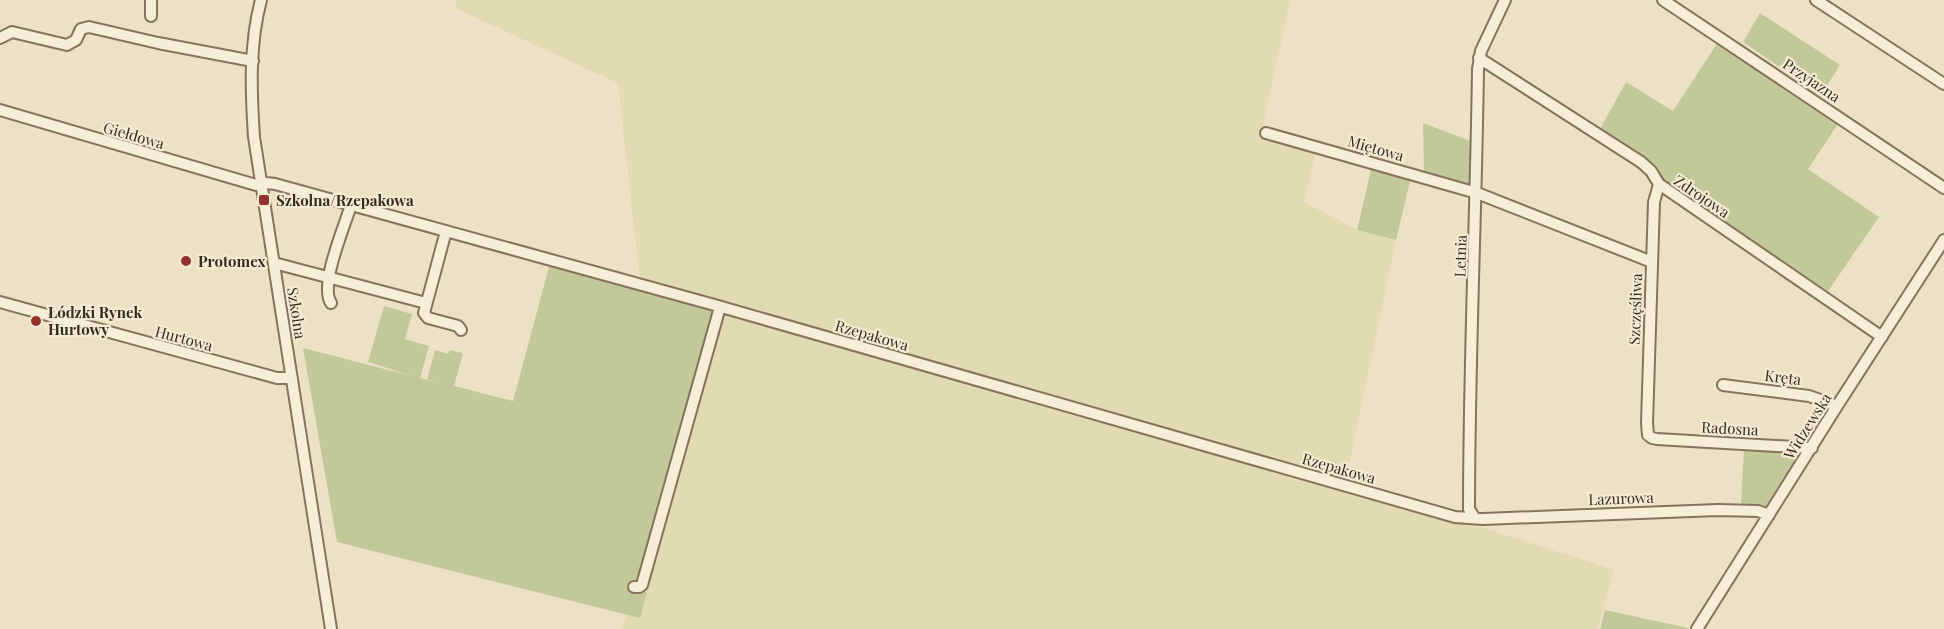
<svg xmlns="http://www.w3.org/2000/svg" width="1944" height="629" viewBox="0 0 1944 629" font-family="'Playfair Display',serif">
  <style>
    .farmland { fill: #e1dbb2 }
    .green { fill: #c2c999 }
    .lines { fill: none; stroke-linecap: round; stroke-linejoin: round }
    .minor-casing { stroke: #86735b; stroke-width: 14 }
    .minor { stroke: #f7eed7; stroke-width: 10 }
    .poi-dot { fill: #92312e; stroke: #f4ebd3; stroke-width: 2 }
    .labels { text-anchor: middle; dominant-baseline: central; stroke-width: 4.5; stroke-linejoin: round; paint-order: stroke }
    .street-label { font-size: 15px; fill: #362b1f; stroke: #f4ebd3 }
    .poi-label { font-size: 15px; font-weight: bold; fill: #362b1f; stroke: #f4ebd3; text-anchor: start }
  </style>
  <rect width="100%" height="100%" fill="#ece1c4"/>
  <path class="farmland" d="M457 0H1290L1261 134 1316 150 1304 202 1357 230 1396 240 1345 483 1614 570 1597 629H622L627 614 640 617 726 306 640 281 618 83 455 8Z"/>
  <path class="green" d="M1760 13 1840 65 1821 95 1743 42Z
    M1718 42 1838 124 1808 169 1879 217 1826 294 1666 184 1653 164 1600 129 1626 82 1673 111Z
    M1423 123 1473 142 1472 187 1424 174Z
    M1372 166 1411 177 1396 240 1357 230Z
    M550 263 714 307 636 589 647 592 640 618 337 542 303 348 412 376 368 362 384 306 412 314 405 339 429 346 420 378 437 382 427 379 435 350 448 354 450 350 463 353 454 386 513 401Z
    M1744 447 1801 451 1766 506 1741 504Z
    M1605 610 1683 627 1690 629H1600Z"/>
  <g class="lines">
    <defs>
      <path id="minor" d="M151 0V16
        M261 0C249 45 251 92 254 137L331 629
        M1663 0 1944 188
        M1816 0 1944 84
        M0 38 12 32 67 45 76 40 81 29 89 27 158 43 253 61
        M1479 58 1641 162 1651 171 1659 184 1882 337
        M0 110 256 185 266 183 275 184 711 304 1455 517 1483 519 1718 510 1758 511 1769 515
        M1266 133 1477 193 1652 262
        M1659 184 1654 202 1647 423 1648 435 1652 438 1657 439 1812 448
        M446 231 424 313 428 318 458 326 461 330
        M274 263 426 303
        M0 302 277 378H292
        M331 303C319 285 345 225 351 205
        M1723 385 1809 396 1837 406
        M1474 517 1469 509C1469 363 1476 216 1478 69L1481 51 1505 0
        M634 587H639L642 585 720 307
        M1697 629 1837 406 1944 240"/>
    </defs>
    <use href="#minor" class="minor-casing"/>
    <use href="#minor" class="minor"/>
  </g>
  <g class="poi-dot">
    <rect x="258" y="194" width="12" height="12" rx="3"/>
    <circle cx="186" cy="261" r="6"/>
    <circle cx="36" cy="321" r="6"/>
  </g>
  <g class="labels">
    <g class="street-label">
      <text transform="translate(1812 80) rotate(34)">Przyjazna</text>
      <text transform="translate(134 135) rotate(16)">Giełdowa</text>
      <text transform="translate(1376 148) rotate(16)">Miętowa</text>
      <text transform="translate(1702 196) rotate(34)">Zdrojowa</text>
      <text transform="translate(1460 256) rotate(-88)">Letnia</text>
      <text transform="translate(1635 309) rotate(-88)">Szczęśliwa</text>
      <text transform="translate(297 313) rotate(81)">Szkolna</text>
      <text transform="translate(872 335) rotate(16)">Rzepakowa</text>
      <text transform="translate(184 338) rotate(15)">Hurtowa</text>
      <text transform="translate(1783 377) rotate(7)">Kręta</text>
      <text transform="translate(1807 426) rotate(-58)">Widzewska</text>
      <text transform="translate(1730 428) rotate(3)">Radosna</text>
      <text transform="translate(1339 468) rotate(16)">Rzepakowa</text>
      <text transform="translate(1621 498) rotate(-2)">Lazurowa</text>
    </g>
    <g class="poi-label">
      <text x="276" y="200">Szkolna/Rzepakowa</text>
      <text x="198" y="261">Protomex</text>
      <text x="48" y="312">Łódzki Rynek<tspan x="48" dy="17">Hurtowy</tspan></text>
    </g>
  </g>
</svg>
